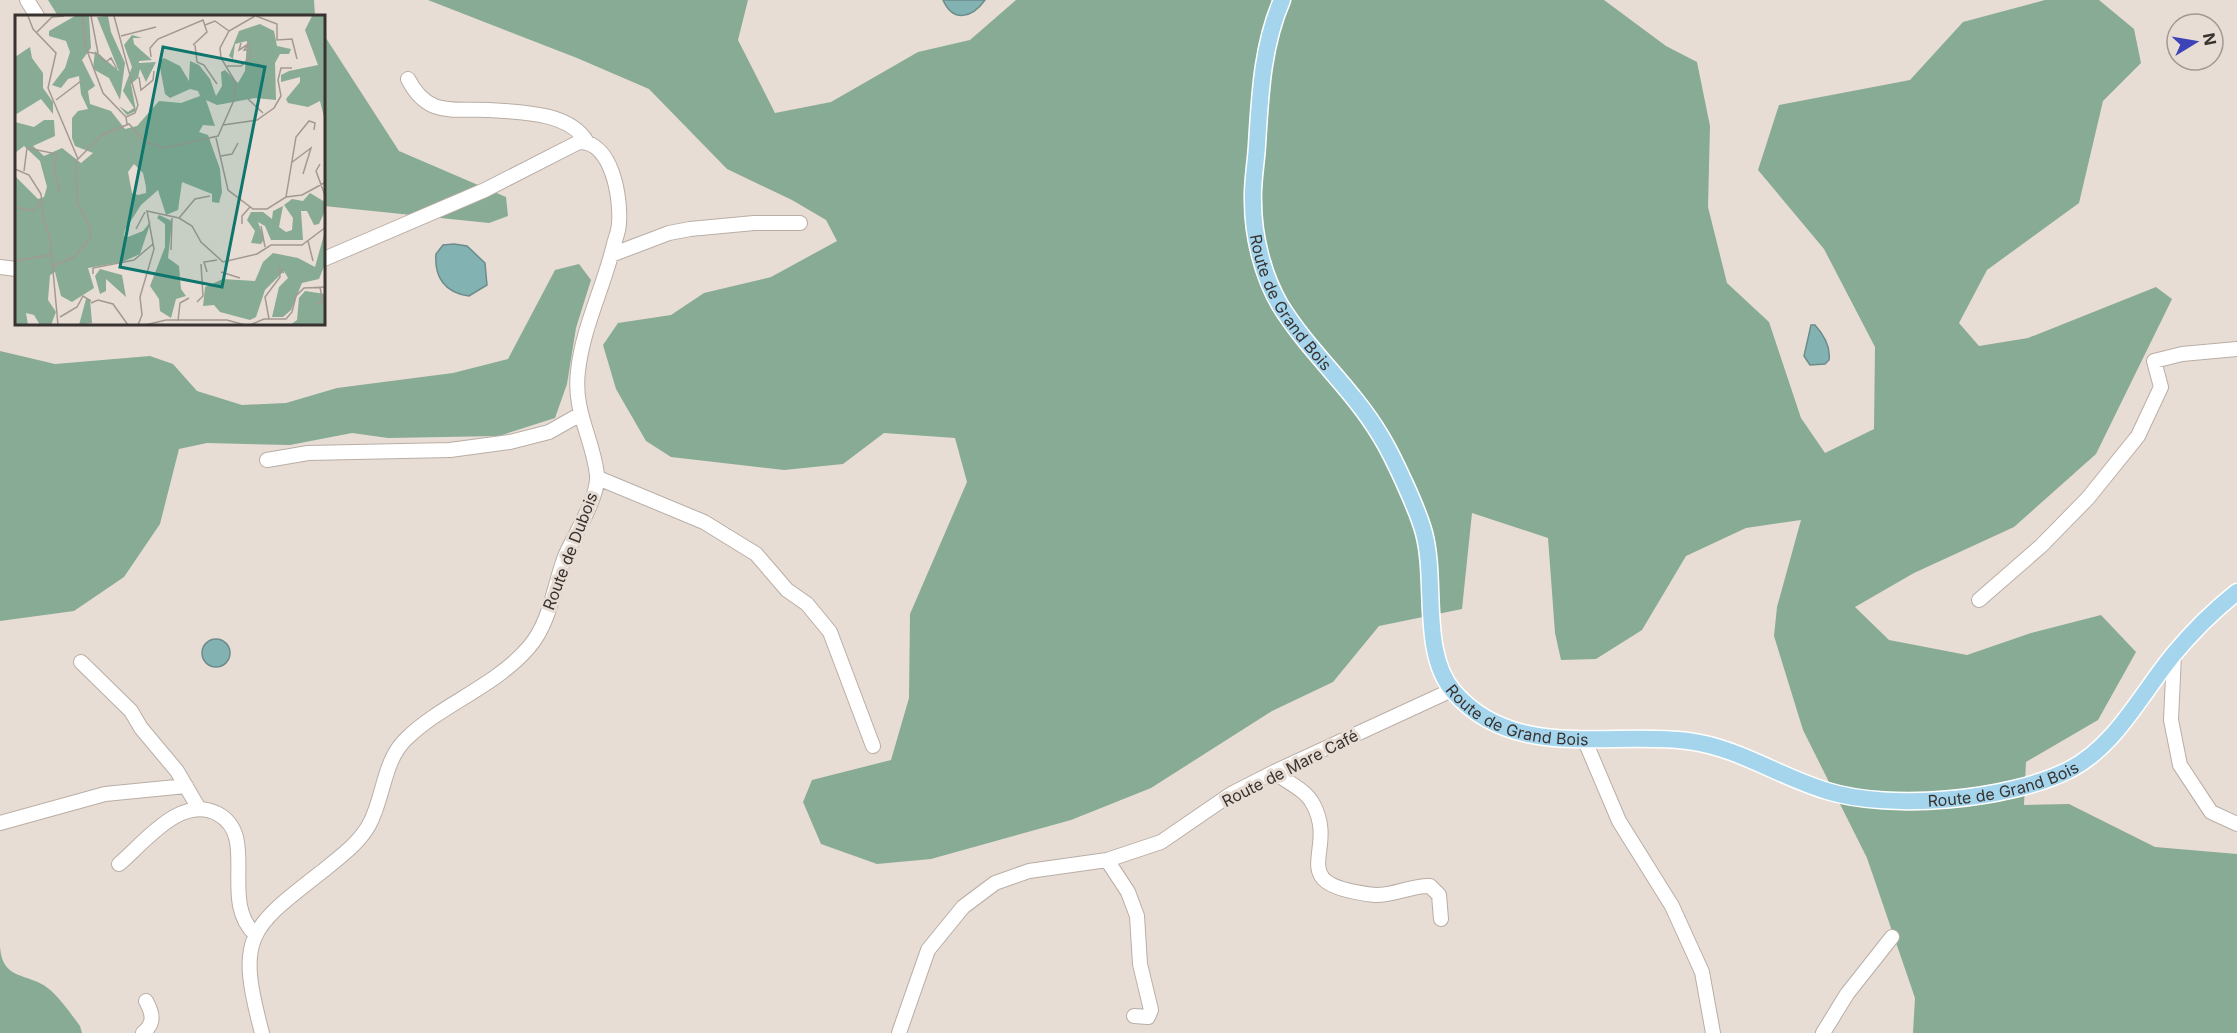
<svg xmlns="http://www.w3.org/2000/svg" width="2237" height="1033" viewBox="0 0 2237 1033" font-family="Inter,sans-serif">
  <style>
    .forest { fill: #88ab95 }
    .water { fill: #82b2b2; stroke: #6c8c8b; stroke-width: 1.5 }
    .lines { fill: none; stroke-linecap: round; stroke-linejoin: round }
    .minor-casing { stroke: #b9aea6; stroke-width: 16 }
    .major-casing { stroke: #fff; stroke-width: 19 }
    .minor { stroke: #fff; stroke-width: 14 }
    .major { stroke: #a5d5ec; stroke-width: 16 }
    .labels { text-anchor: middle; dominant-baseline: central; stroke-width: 6; stroke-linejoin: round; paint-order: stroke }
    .street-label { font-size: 16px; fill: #383330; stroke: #e8ddd4 }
    .inset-road { fill: none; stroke: #a29992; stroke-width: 1.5 }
    .view { fill: #0f766e; fill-opacity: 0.15; stroke: #0f766e; stroke-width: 3 }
    .inset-edge { fill: none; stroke: #383330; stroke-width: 3 }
  </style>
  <rect width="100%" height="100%" fill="#e8ddd4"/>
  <path class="forest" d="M48 0H314L315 16H58Z
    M428 0H748L738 40 775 113 831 102 918 52 970 40 1016 0H1604L1666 46 1697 62 1710 126 1708 207 1727 283 1769 322 1801 418 1825 453 1874 429 1875 347 1824 249 1758 170 1779 105 1910 80 1963 22 2045 0H2099L2134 29 2141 63 2103 101 2079 203 1987 270 1959 323 1979 346 2028 338 2156 287 2172 299 2096 454 2014 527 1914 573 1855 607 1889 640 1967 655 2031 633 2101 615 2136 652 2098 720 2026 762 2024 805 2069 804 2155 847 2237 854V1033H1913L1915 998 1867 858 1803 730 1774 636 1777 607 1801 520 1746 528 1686 556 1642 630 1596 659 1561 660 1555 633 1548 538 1472 513 1462 609 1379 626 1333 682 1272 711 1151 788 1071 820 931 859 877 864 821 844 803 802 812 780 891 760 909 698 910 614 967 482 955 438 884 433 843 464 784 470 671 457 646 441 616 389 603 345 618 323 671 315 704 293 771 277 837 241 826 220 792 200 727 169 649 89 577 58Z
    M324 35 399 151 506 197 508 216 489 223 324 206Z
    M579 264 591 280 576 328 567 384 555 418 499 436 388 438 352 433 290 445 207 443 179 449 160 524 124 577 74 611 0 621V351L55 364 150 356 173 364 197 391 242 405 286 403 337 388 453 373 508 359 555 270Z
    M0 946C2 982 29 972 49 989 61 999 71 1014 80 1026L82 1033H0Z"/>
  <path class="water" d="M943 0H985C972 18 953 23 943 0Z
    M454 244 467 246 485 263 487 285 469 296C445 293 434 277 436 254L443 245Z
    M1811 325H1815C1824 335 1831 346 1829 360L1825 364 1810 365 1804 356Z
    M202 653a14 14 0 1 1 28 0a14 14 0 1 1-28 0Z"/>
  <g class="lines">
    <defs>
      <path id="minor" d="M27 0 37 16
        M408 79C428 118 453 108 489 110 520 112 569 112 587 142
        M611 255 669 233 690 229 754 223H800
        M0 267 16 269
        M267 460 308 453 450 450 510 442 549 432 579 415
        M598 478 704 522 756 554 787 590 807 604 830 632 873 746
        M1979 600 2041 546 2088 498 2138 436 2161 387 2154 361 2182 354 2237 349
        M2174 654 2171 720 2180 765 2211 812 2237 824
        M81 662 131 711 141 728 177 771 198 807
        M1585 741 1619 821 1672 906 1702 972 1713 1033
        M1274 772C1287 782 1306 790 1313 804 1340 853 1279 884 1375 895 1393 896 1412 885 1430 886L1439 895 1441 919
        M0 823 105 794 186 786
        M1107 860 1128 892 1137 916 1140 964 1151 1010 1148 1017 1134 1016
        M119 864C145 842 181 794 218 814 259 836 219 901 255 934
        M143 1033C155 1023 153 1014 146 1001
        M262 1033C236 936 248 929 324 870 341 856 358 844 369 825 384 798 383 761 406 739 443 703 495 687 529 647 551 622 554 583 566 554 575 534 599 496 597 475 593 438 573 412 578 371 583 326 604 287 614 244 616 237 619 230 619 223 621 198 612 141 579 142L485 190 324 259
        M899 1033 928 950 963 907 995 883 1029 871 1107 860 1161 842 1231 794 1274 772 1452 690
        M1823 1033 1847 994 1892 937"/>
      <g id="major">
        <path id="s1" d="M1282 0C1262 46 1260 96 1257 145 1256 164 1252 183 1253 202 1253 236 1263 276 1280 305 1309 352 1352 388 1380 435 1393 456 1418 510 1424 533 1437 581 1420 653 1454 692 1514 761 1609 731 1688 741 1737 747 1780 777 1827 791 1891 811 2009 800 2069 770 2115 747 2141 694 2173 655 2192 632 2213 611 2237 592"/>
      </g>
    </defs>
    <use href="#minor" class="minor-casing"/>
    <use href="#major" class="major-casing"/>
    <use href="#minor" class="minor"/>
    <use href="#major" class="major"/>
  </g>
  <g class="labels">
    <g class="street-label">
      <text stroke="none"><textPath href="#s1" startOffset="315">Route de Grand Bois</textPath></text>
      <text transform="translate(570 551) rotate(-69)">Route de Dubois</text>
      <text stroke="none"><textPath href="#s1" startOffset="819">Route de Grand Bois</textPath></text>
      <text transform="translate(1290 768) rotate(-27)">Route de Mare Café</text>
      <text stroke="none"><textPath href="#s1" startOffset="1323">Route de Grand Bois</textPath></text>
    </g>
  </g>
  <g transform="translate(15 15)">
    <rect width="310" height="310" fill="#e8ddd4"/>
    <path d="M60 1H74L76 33 67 45 80 71 73 76 75 89 96 96 110 114 122 111 144 86 166 88 185 81 183 76 175 74 155 83 150 79 144 47 149 43 165 51 174 66 175 46 184 50 195 64 201 81 207 71 206 57 210 55 223 68 230 56 232 26 220 29 218 44 214 41 224 16 245 9 259 16 262 31 276 34 274 39H265L260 48 261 85 240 83 202 90 191 85 200 111 188 110 184 117 193 120 205 154 207 177 204 188 197 187V179L167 167 163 195 151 200 143 175 126 190 110 215 109 221 113 222 128 216 136 206 125 239 107 247 73 253 79 273 57 287 46 281 40 257 35 260 33 285 41 297 36 310H25L19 300 11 298 13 310H0V161L23 184 29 182 32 172 25 146 9 131 0 138V107L19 112 29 105H39L40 121 18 131 29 141 47 133 66 148 78 138 60 131 57 123V103L63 96 73 94 66 79 64 61 53 64 46 73 37 70 50 53 55 37 51 26 34 21V16ZM119 149 128 158 131 172V178L123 180 117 178 113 157ZM93 1 96 17 110 48 105 85 94 63 78 54 80 36 104 56 82 2ZM297 1H310V106L305 86 293 92 273 88 271 84 285 67V62L266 67V60L274 56 303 50 290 15ZM117 20 127 23H118L119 29 137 45 124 46V48L141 47 131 67 125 54 123 63 116 69 121 96 112 100 104 91 113 97 119 93 108 76 117 52 109 30ZM15 32 17 43 28 58V73L38 87V99L26 84 0 100V42ZM295 178 310 187V196L304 209 299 210 292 196H286L288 225H256L250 211 243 207 249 224 246 229 236 228 240 216 232 205 236 197H248L257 204 258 196 268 191 264 212 271 217 277 215 278 203 269 190 277 184 288 186ZM144 200 157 206 153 243 164 251 166 274 171 281 161 284 156 303 145 296 144 284 135 271 150 232V209L142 203ZM310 216V249L304 264 287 268 276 295 268 302H257L264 272 273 263 269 256 250 275 241 302 235 305 205 297 199 290 188 291 190 272 208 264 240 266 248 247 258 238 283 243 300 252ZM85 254 107 260 111 282 91 264V276L85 279 80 261ZM290 276 310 279V310H275L282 305 284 283ZM71 284H75L77 308 64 310Z" fill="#88ab95" fill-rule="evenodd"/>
    <path class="inset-road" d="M13 1 18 14 41 38 33 73 63 144M67 1 71 33 88 78 111 102M76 1 83 38M99 1 123 90 120 98 111 102 112 109M241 1 262 9V25L277 24 282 44M190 10 200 6 214 16M22 17 37 2 49 1M106 21 141 12M180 30 182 47 189 50 202 69M73 37 83 39 91 47 96 43 102 54M136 42 135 33 143 24 188 5 192 17 178 30M212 51H226L236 41 235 35H229L235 28 224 35 226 28M124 62 126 75 138 65 139 56M233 84 248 98M41 85 66 66M208 110 242 105 259 93 266 81 263 65 266 53H277M201 123 213 175 238 194H252L271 182 287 180 311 167M206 141 217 139 223 128M276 148 296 133 288 159M305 149 301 156 311 183M0 154 14 160 26 179 29 206 35 223 43 310M9 156 12 133 42 139 39 154 45 177M271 182 281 122 294 106 300 108 299 115M0 192 19 196 26 186M164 203 180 184 195 181M227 209V201L235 192M246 211 250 232M121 214 130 197M293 226 298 246M156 235 157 203M0 246 35 240M38 251 59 242 76 222 74 210 62 187 61 146 87 120 114 109 131 127 149 133 203 121 219 85 221 68 206 43 205 33 214 16 240 1M192 257 189 247 202 245M206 257 225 263M78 259V253L119 245 138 229M182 287 188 281 186 249M76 288 83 285 98 289 113 310M301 288H308L305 272M45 302 62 292 68 281 76 286M254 304 250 282 265 262 264 253 269 258M163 306 165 288 174 283M123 310 127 300 125 282 139 234 132 196 164 203 177 211 186 227 208 247 242 239 256 230H287L311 212M130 310 151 305H212L230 310M235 310 249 304H271L277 297 281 281 289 273 311 272"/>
    <path class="view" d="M148 32 250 52 207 272 105 252Z"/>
    <rect width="310" height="310" class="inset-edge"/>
  </g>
  <g transform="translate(2195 42) rotate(79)"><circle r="28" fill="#e8ddd4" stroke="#a29992" stroke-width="1.5"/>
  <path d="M0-4.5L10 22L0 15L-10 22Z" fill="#3d44b8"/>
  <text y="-9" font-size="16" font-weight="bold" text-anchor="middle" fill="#383330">N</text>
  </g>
</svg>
